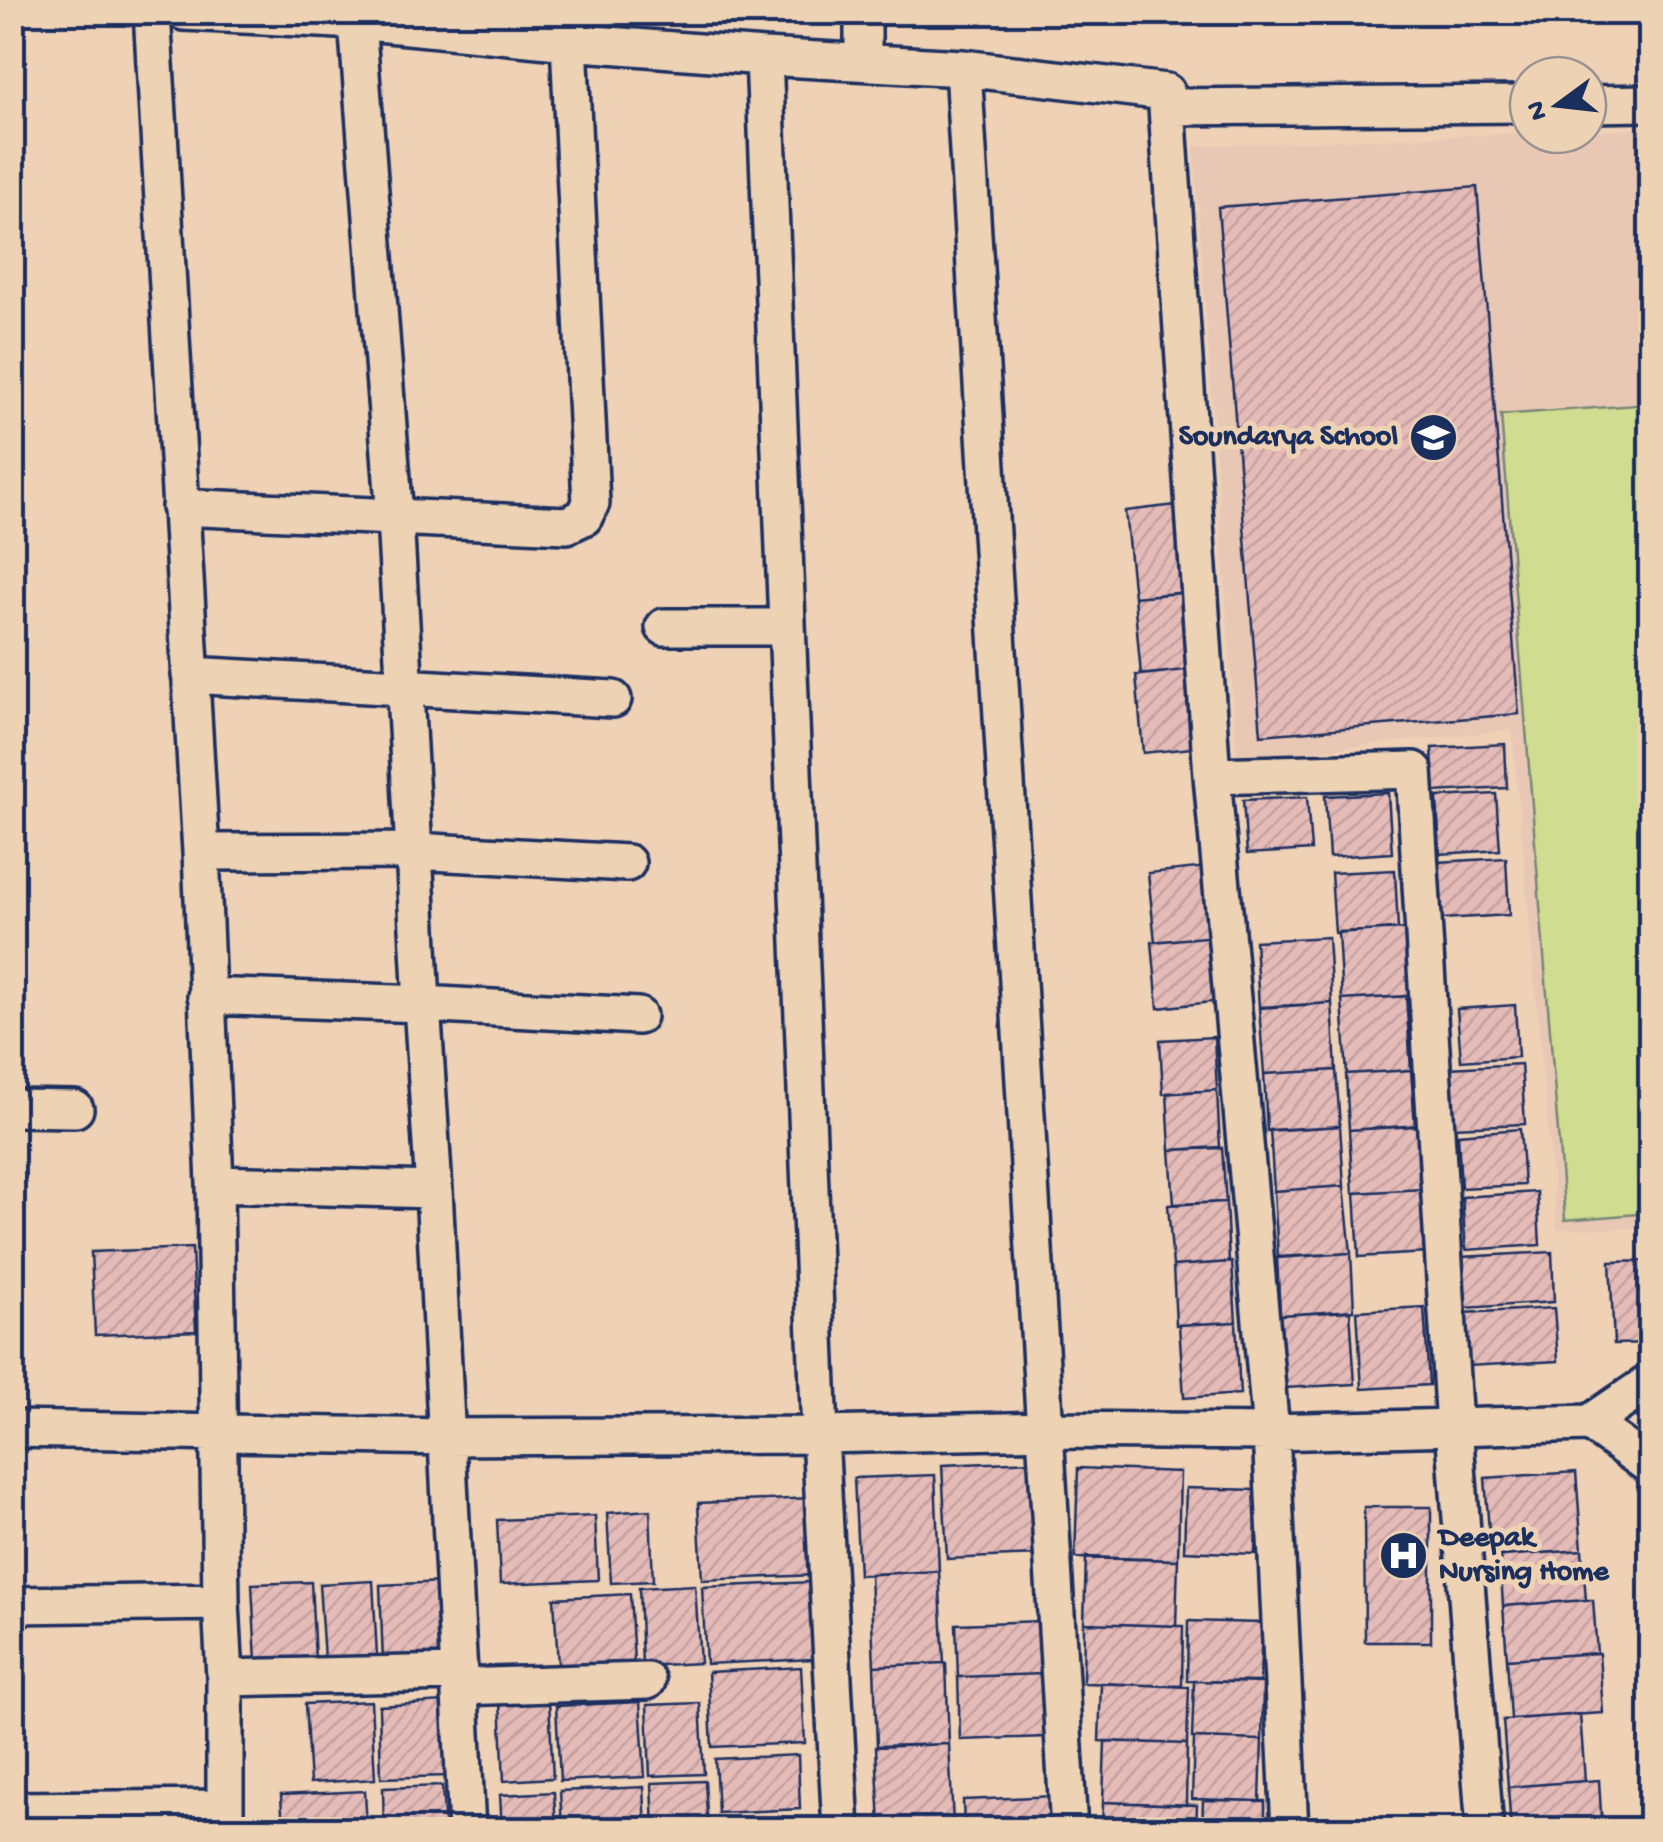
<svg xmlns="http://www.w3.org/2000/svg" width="1663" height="1842" viewBox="0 0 1663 1842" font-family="'Gochi Hand',sans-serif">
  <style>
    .built { fill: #e8c7b5 }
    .park { fill: #d0dc8f; stroke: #768676; stroke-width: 2.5 }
    .building { fill: url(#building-hatch); stroke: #1b2f5e; stroke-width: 2.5 }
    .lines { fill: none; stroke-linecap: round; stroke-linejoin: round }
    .street-casing { stroke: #1b2f5e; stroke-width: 42 }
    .street { stroke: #edd3b4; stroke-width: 35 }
    .labels { text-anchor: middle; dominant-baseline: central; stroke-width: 10; stroke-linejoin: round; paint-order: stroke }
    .poi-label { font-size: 30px; font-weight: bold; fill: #1b2f5e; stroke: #edd3b4; text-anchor: end }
  </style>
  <defs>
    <pattern id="building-hatch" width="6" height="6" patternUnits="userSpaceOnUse" patternTransform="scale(2.5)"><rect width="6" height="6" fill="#e5bbb8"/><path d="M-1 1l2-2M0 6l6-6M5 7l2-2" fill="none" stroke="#c4a1a1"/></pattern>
  </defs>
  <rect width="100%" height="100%" fill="#efd1b6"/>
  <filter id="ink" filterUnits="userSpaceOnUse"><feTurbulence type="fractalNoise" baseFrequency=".01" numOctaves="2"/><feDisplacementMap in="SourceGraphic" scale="20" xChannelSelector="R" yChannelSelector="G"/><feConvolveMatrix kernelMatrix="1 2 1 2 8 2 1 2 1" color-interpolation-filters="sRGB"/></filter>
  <g filter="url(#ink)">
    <path class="built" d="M1650 129V1228L1557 1229 1512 730 1237 758 1194 146 1528 133 1588 135V131Z"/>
    <path class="park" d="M1650 404V1213L1565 1220 1501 415Z"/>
    <path class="building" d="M1477 187 1519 714 1261 735 1218 207Z
      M1185 504 1193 592 1134 597 1125 511Z
      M1187 592 1195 669 1141 675 1134 597Z
      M1195 669 1203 747 1143 753 1136 675Z
      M1505 744 1507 788 1434 792 1432 748Z
      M1388 793 1392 853 1329 857 1325 796Z
      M1496 794 1500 850 1440 854 1437 797Z
      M1307 797 1311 850 1247 854 1243 800Z
      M1506 858 1509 915 1442 919 1438 862Z
      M1207 867 1215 936 1155 942 1148 873Z
      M1395 870 1398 929 1335 933 1331 873Z
      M1407 929 1411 996 1342 1000 1338 932Z
      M1215 936 1221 1001 1158 1008 1152 942Z
      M1328 937 1332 1003 1259 1007 1255 941Z
      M1406 996 1411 1070 1347 1074 1342 1000Z
      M1332 1003 1336 1070 1264 1074 1259 1008Z
      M1515 1005 1518 1057 1461 1061 1457 1009Z
      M1214 1037 1217 1090 1163 1094 1160 1040Z
      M1521 1064 1525 1124 1453 1127 1449 1068Z
      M1336 1070 1340 1126 1267 1131 1264 1074Z
      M1411 1070 1415 1126 1349 1130 1346 1074Z
      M1217 1090 1220 1147 1170 1150 1167 1093Z
      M1419 1125 1423 1189 1353 1193 1349 1130Z
      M1340 1126 1344 1186 1274 1191 1270 1130Z
      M1520 1129 1524 1185 1461 1188 1458 1134Z
      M1222 1148 1226 1202 1174 1204 1170 1150Z
      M1344 1186 1351 1253 1278 1257 1274 1191Z
      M1423 1189 1427 1253 1359 1257 1355 1193Z
      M1537 1192 1540 1245 1466 1250 1462 1197Z
      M1226 1202 1229 1262 1173 1266 1168 1205Z
      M192 1248 196 1331 95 1335 91 1252Z
      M1552 1252 1554 1302 1465 1308 1461 1257Z
      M1351 1253 1354 1310 1280 1315 1277 1258Z
      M1650 1261V1343L1614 1344 1610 1262Z
      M1232 1262 1236 1322 1176 1325 1173 1266Z
      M1424 1307 1429 1385 1362 1389 1357 1311Z
      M1554 1308 1558 1361 1467 1366 1463 1313Z
      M1350 1311 1355 1384 1285 1388 1280 1315Z
      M1236 1322 1240 1394 1184 1398 1179 1325Z
      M1032 1461 1036 1555 947 1559 942 1465Z
      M1078 1468 1180 1472 1178 1560 1075 1558Z
      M1576 1472 1582 1550 1491 1557 1485 1478Z
      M935 1475 939 1571 859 1575 854 1478Z
      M1186 1488 1257 1490 1255 1554 1184 1551Z
      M811 1498 815 1575 702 1580 698 1503Z
      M1364 1507H1431V1642H1365Z
      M650 1510 653 1581 611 1583 607 1513Z
      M595 1516 598 1580 500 1584 497 1520Z
      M1582 1550 1586 1600 1503 1606 1500 1556Z
      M1086 1557 1178 1560 1176 1626 1084 1623Z
      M939 1571 944 1663 874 1666 870 1574Z
      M373 1581 377 1656 324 1659 319 1584Z
      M311 1582 315 1659 256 1662 252 1584Z
      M442 1582 446 1659 383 1662 380 1585Z
      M811 1582 814 1659 706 1664 702 1587Z
      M695 1585 700 1663 642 1666 639 1588Z
      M630 1594 634 1662 558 1665 554 1598Z
      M1586 1600H1593L1597 1653 1507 1659 1503 1606Z
      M1042 1621 1044 1674 958 1677 956 1624Z
      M1188 1621 1262 1623 1260 1682 1187 1681Z
      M1084 1623 1183 1626 1182 1686 1083 1683Z
      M1599 1653 1603 1713 1511 1719 1507 1659Z
      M946 1663 949 1744 877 1746 874 1666Z
      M801 1667 805 1743 712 1747 708 1672Z
      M1044 1674 1047 1737 960 1740 958 1677Z
      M1194 1681 1263 1683 1262 1740 1192 1738Z
      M1101 1683 1189 1687 1187 1744 1099 1741Z
      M549 1700 553 1778 504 1781 500 1702Z
      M371 1701 375 1779 310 1783 305 1704Z
      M444 1702 447 1776 381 1778 379 1706Z
      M640 1702 645 1777 560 1781 556 1706Z
      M700 1703 704 1774 650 1776 647 1705Z
      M1580 1714 1585 1781 1508 1787 1503 1720Z
      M1194 1738 1262 1740 1260 1801 1192 1799Z
      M1105 1741 1187 1744 1186 1805 1103 1802Z
      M949 1744 953 1823 880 1826 876 1747Z
      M798 1755 800 1809 718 1813 715 1759Z
      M1599 1780 1602 1830H1511L1508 1787Z
      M705 1781 708 1830H654L652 1783Z
      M442 1786 445 1830H384L383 1788Z
      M644 1787 646 1830H562L560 1791Z
      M365 1791 367 1830H283L281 1795Z
      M554 1792 556 1830H502L500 1795Z
      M1055 1796 1056 1830H964L963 1800Z
      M1203 1800 1265 1801V1830H1202Z
      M1103 1802 1197 1805 1196 1830H1102Z
      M955 1823V1830H880V1826Z"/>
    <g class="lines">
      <defs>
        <path id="street" d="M152 12 201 852 215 1184 221 1602 225 1678V1830
          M184 12 357 21 395 518 414 851 627 863
          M566 12 569 42 764 57 820 1435 841 1830
          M764 57 963 68 1069 1830
          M863 61V12
          M963 68 1166 92 1212 776 1271 1432 1290 1830
          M1588 104 1650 103
          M1167 107 1528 104
          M180 507 567 525 584 517 591 503 569 42 357 21V12
          M664 627H786
          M190 675 613 699
          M1212 776 1414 770 1454 1427 1485 1830
          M201 852 414 851 422 1004 638 1016
          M206 996 422 1004 434 1190
          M12 1108 75 1109
          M215 1184 434 1190 467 1830
          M1590 1423 1650 1466
          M12 1429 445 1437 820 1435 1048 1430 1271 1432 1454 1427 1590 1423 1650 1382
          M12 1605 221 1602
          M225 1678 458 1673
          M459 1687 647 1681
          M12 1810 224 1808"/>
      </defs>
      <use href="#street" class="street-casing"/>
      <use href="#street" class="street"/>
    </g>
  </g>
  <defs>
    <symbol id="school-disc" viewBox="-11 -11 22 22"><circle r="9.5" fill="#1b2f5e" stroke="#edd3b4"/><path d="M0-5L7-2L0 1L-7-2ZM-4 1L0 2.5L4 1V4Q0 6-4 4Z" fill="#fff"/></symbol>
    <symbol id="hospital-disc" viewBox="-11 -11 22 22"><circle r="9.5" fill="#1b2f5e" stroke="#edd3b4"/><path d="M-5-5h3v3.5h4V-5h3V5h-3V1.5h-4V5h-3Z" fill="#fff"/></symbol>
  </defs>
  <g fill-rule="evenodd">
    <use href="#school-disc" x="1406" y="410" width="55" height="55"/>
    <use href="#hospital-disc" x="1376" y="1528" width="55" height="55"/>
  </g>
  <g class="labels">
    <g class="poi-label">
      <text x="1398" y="438">Soundarya School</text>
      <text x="1439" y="1539" text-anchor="start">Deepak<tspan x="1439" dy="34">Nursing Home</tspan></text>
    </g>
  </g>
  <rect width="1663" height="1842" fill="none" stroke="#edd3b4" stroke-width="50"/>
  <rect x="25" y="25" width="1613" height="1792" fill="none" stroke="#1b2f5e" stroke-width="4" filter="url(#ink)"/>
  <g transform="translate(1558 105) rotate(255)"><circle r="48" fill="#edd3b4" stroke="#999192" stroke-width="2.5"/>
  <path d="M0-8L18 38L0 25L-18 38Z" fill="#1b2f5e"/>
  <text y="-15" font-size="28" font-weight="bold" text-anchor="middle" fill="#1b2f5e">N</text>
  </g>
</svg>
